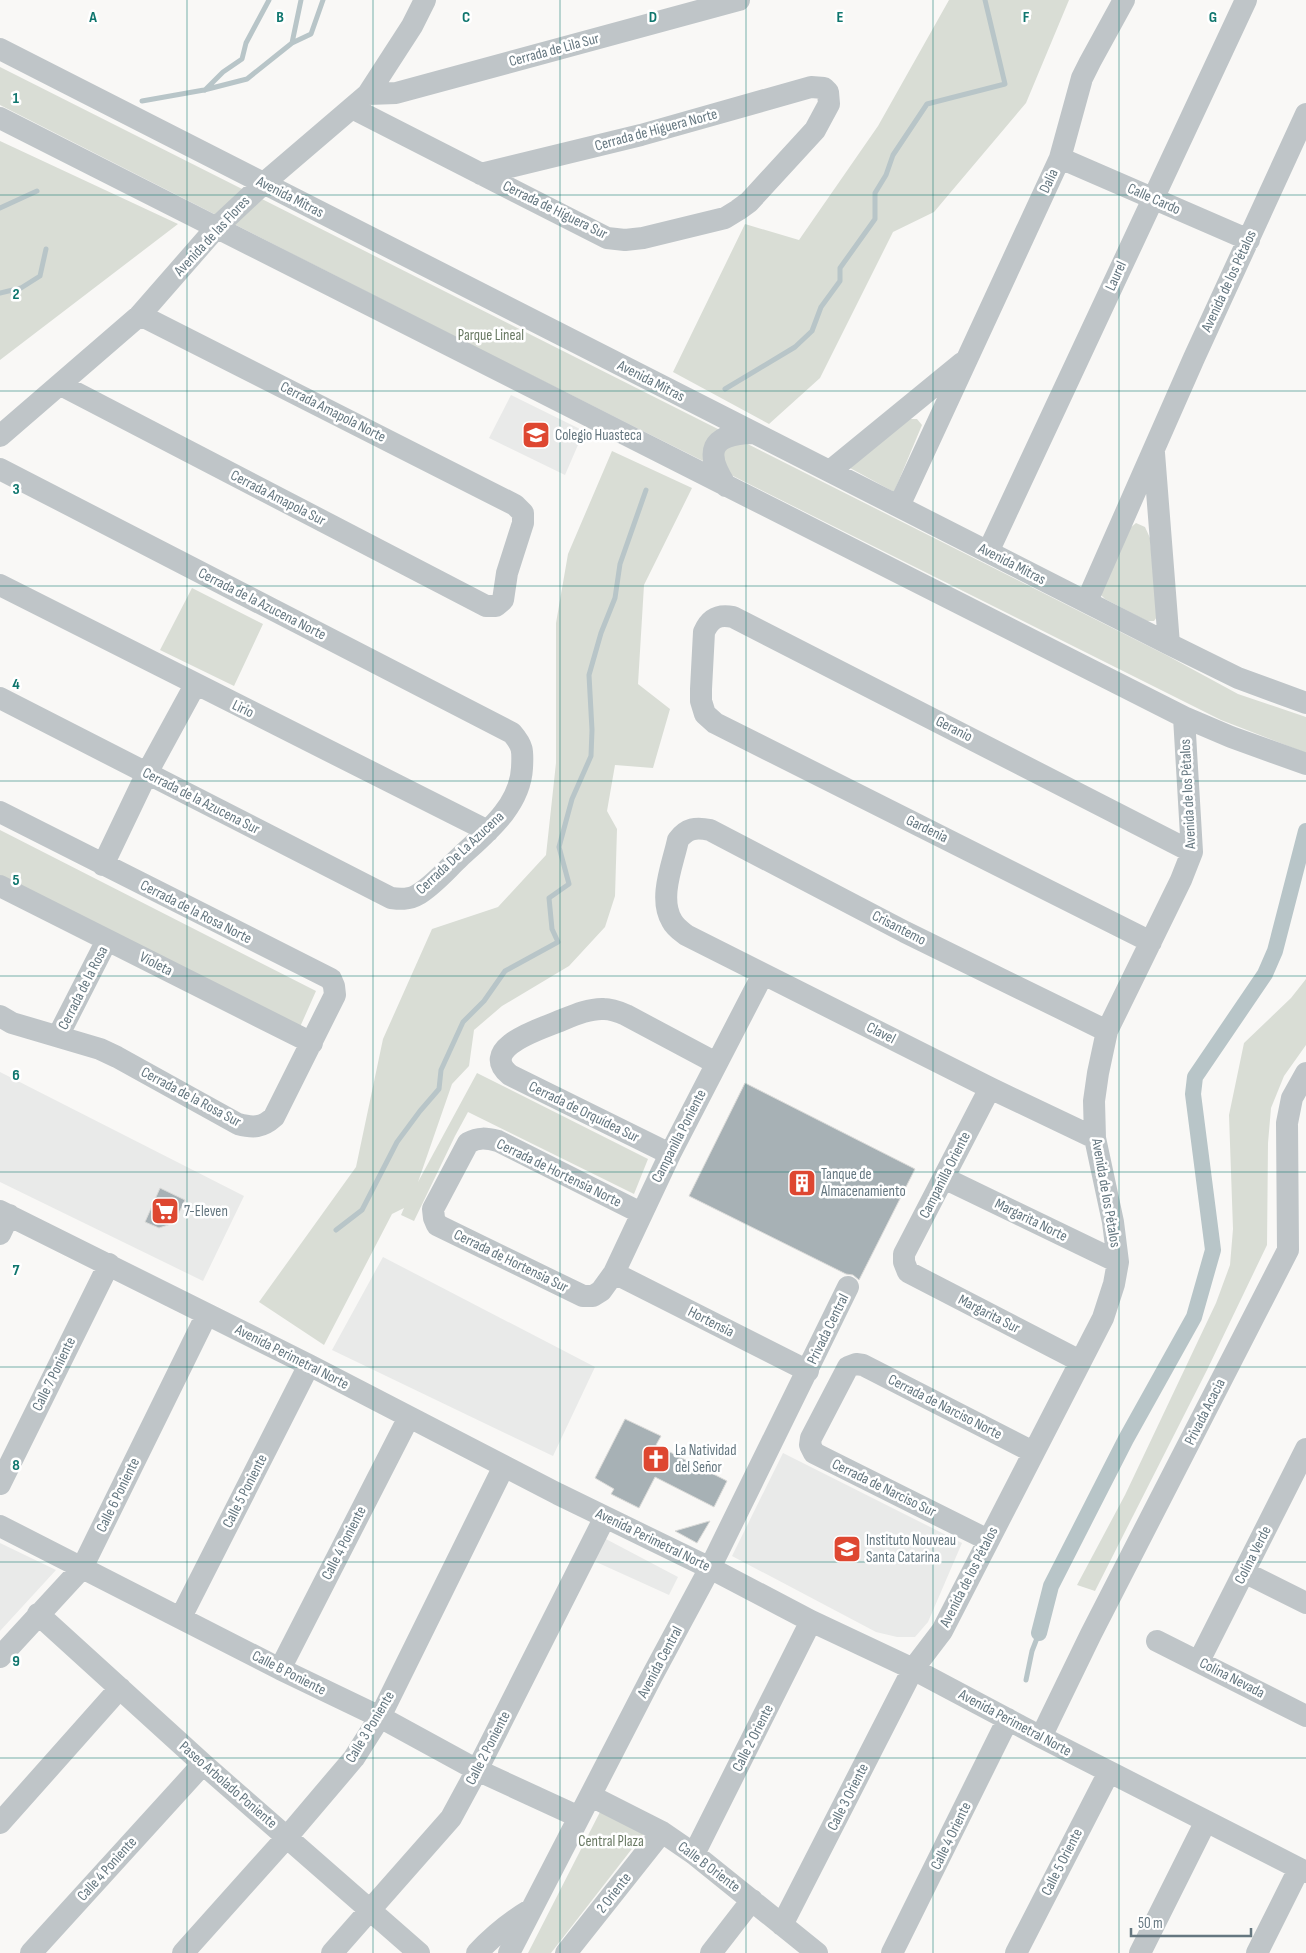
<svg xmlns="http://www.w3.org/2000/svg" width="1306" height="1953" viewBox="0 0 1306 1953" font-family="'Sofia Sans Condensed',sans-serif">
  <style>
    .built { fill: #e9eae9 }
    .green { fill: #d9ddd5 }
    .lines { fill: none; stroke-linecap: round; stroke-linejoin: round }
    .stream { stroke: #b8c5c8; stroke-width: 5 }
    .canal { stroke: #b8c5c8; stroke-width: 16 }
    .building { fill: #a7b1b5; stroke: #dadad8 }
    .minor { stroke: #bfc5c8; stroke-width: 22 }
    .grid { fill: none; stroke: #0f766e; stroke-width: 1; stroke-opacity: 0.55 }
    .labels { text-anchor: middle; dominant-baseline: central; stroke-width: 5; stroke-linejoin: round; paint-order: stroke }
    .street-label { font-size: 15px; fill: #657780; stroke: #fff }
    .park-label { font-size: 15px; fill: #697963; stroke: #fff }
    .poi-label { font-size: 15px; fill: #657780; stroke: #fff; text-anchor: start }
    .grid-label { font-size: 16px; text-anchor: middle; font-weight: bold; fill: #0f766e; stroke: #fff; stroke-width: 5; stroke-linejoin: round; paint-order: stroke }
  </style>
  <rect width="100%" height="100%" fill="#f9f8f6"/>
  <path class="built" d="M511 395 584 431 565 475 489 438Z
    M0 1072 244 1196 203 1281 0 1182Z
    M383 1257 595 1367 553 1456 332 1350Z
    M783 1453 962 1543 928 1622 915 1637H897L876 1632 732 1556Z
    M604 1538 678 1577 669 1595 594 1561Z
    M0 1543 56 1570 0 1631Z"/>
  <path class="green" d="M949 0H1069L1026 103 934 212 893 232 820 378 769 424 673 372 745 224 799 240 878 126Z
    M0 67 1168 656 1238 694 1306 717V753L1221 720 495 357 0 105Z
    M0 141 178 224 0 360Z
    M909 419H917L922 425 894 492 850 468Z
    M612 451 692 488 644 585 638 684 670 709 653 768 615 765 607 811 617 829 615 896 605 927 569 966 502 1006 474 1030 469 1066 452 1084 418 1182 477 1073 648 1159 634 1194 468 1112 455 1136 414 1221 401 1215 404 1208 392 1214 324 1345 259 1302 356 1167 383 1039 432 929 498 907 546 855 556 763V623L568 554Z
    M1136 523 1145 527 1150 538 1157 617 1154 621H1147L1105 599 1100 594 1129 529Z
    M192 588 263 624 234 686 160 650Z
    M0 830 316 991 300 1027 0 875Z
    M1306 979V1045L1284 1076 1271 1108 1268 1143 1267 1245 1207 1370 1095 1591 1077 1585 1125 1495 1216 1303 1230 1265 1233 1229 1229 1115 1244 1043 1291 998Z
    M601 1810 645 1832 551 1953H528Z"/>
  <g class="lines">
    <path class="stream" d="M292 43 311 34 323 0
      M205 90 223 72 242 59 246 43 269 0
      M142 101 204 90 247 79 292 43 301 0
      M0 208 37 191
      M0 293 21 288 40 276 46 249
      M725 389 795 347 812 331 821 307 840 281V268L875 219V193L886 175 893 155 927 104 1005 84 985 0
      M336 1230 362 1210 397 1142 420 1111 439 1089 441 1070 463 1022 484 1001 505 971 558 942 552 929 549 898 569 884 559 847 572 799 591 756 592 730 589 675 601 633 615 598 620 564 646 490
      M1026 1680 1032 1651 1039 1633"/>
    <path class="canal" d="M1039 1633 1051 1586 1126 1439 1194 1317 1213 1250 1193 1094 1195 1077 1265 974 1275 951 1306 831"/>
  </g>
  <path class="building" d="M745 1083 915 1169 859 1280 853 1275 846 1274 689 1196Z
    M160 1188 185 1200 174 1223 159 1228 145 1222Z
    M625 1419 661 1436 656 1445 727 1481 714 1507 655 1477 639 1508 611 1494 614 1489 595 1478Z
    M710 1521 697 1543 675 1531 706 1522Z"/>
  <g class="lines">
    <path class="minor" d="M0 49 1169 644 1238 678 1306 703
      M368 94 396 93 739 0
      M352 108 607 238 625 240 643 238 725 218 738 210 749 202 815 130 829 104 828 92 824 88 811 87 641 135 481 174
      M0 118C394 318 789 517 1184 717L1231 737 1306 764
      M1060 158 1249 240
      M61 385 486 606H496L503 600 507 573 523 523V513L515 505 140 315
      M0 436 140 315 216 228 264 183 368 94 412 26 425 0
      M1154 453 1169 644
      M0 469 512 733C523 746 523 750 522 768 520 806 487 832 460 857 447 869 433 886 417 895 409 900 399 899 391 898L0 698
      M830 471 962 363
      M726 486C704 452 710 434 752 433
      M899 506 1060 158 1082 78 1090 62 1124 0
      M988 552 1246 0
      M0 585 488 831
      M1087 601 1194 358 1306 114
      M0 812 331 979 334 986 335 995 274 1117C262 1128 253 1128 238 1124L117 1057 100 1049 12 1023 0 1016
      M103 865 147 773 195 685
      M0 886 312 1043
      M1151 942 715 723 705 714 701 701V689L704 632C710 618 718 614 733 617L1192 852
      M58 1036 107 940
      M990 1088 904 1254V1262L908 1272 1080 1361
      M1095 1138 990 1088 686 935C681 931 675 927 672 921 658 898 673 864 678 840 687 828 696 827 710 830L905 932 1107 1031
      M670 1154 510 1075C479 1050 534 1031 552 1024 568 1018 587 1008 604 1009 612 1009 619 1012 626 1015L716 1063
      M944 1178 1118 1262
      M0 1211 309 1365 558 1494 710 1568 811 1621 913 1669 1041 1737 1306 1872
      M641 1213 498 1141C486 1138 479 1137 468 1143L433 1209 434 1218 437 1225 583 1296H593L601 1291 614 1273 670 1154 763 974
      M0 1234 9 1215
      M614 1273 808 1371
      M0 1484 109 1264
      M0 1526 280 1669 380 1717 477 1770 579 1817
      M988 1540 814 1453 810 1445 811 1438 848 1367 856 1364 863 1365 1033 1452
      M1244 1572 1306 1603
      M38 1614 203 1764 419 1953
      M181 1617 309 1365
      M1157 1641 1306 1716
      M0 1657 82 1568 207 1314
      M1199 1661 1306 1449
      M280 1669 409 1417
      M1041 1737 1091 1634 1288 1250 1287 1123 1292 1098 1306 1073
      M591 1796 662 1832 694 1854 817 1953
      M0 1823 120 1688
      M694 1854 811 1621
      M782 1925 913 1669 942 1631 1103 1318 1114 1284 1118 1262 1113 1222 1095 1138 1094 1101 1098 1073 1107 1031 1181 880 1192 852 1184 717
      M31 1953 203 1764
      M183 1953 287 1837 354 1758 380 1717 504 1466
      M332 1953 451 1818 477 1770 605 1517
      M477 1953C493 1936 510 1922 530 1910
      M509 1953 652 1676 710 1568 848 1287
      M566 1953 662 1832
      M711 1953 752 1900
      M892 1953 1008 1719
      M1016 1953 1109 1772
      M1140 1953 1206 1821
      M1257 1953 1299 1869"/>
  </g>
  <path class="grid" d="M187 0V1953M373 0V1953M560 0V1953M746 0V1953M933 0V1953M1119 0V1953M0 195H1306M0 391H1306M0 586H1306M0 781H1306M0 976H1306M0 1172H1306M0 1367H1306M0 1562H1306M0 1758H1306"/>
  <defs>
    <symbol id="school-square" viewBox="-11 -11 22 22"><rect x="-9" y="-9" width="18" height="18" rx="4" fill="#de4731" stroke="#fff"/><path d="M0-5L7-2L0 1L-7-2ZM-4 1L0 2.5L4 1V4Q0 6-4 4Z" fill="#fff"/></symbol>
    <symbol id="building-square" viewBox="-11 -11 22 22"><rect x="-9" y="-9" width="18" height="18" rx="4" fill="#de4731" stroke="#fff"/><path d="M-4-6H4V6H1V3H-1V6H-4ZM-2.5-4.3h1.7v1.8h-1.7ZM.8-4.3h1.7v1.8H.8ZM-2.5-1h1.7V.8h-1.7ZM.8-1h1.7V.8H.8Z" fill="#fff"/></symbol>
    <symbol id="supermarket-square" viewBox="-11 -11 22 22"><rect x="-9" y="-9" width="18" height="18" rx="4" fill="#de4731" stroke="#fff"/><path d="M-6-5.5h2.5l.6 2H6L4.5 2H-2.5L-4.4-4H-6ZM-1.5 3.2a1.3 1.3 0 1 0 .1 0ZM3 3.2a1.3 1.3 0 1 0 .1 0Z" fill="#fff"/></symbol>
    <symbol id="church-square" viewBox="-11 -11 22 22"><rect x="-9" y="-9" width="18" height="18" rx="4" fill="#de4731" stroke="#fff"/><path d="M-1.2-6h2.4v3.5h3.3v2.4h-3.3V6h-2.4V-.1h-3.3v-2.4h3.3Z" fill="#fff"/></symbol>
  </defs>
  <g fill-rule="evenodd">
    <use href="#school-square" x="520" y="419" width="32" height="32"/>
    <use href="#building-square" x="786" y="1167" width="32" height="32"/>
    <use href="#supermarket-square" x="149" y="1195" width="32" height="32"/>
    <use href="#church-square" x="640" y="1443" width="32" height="32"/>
    <use href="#school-square" x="831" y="1533" width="32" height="32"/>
  </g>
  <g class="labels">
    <g class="street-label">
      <text transform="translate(554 50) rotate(-15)">Cerrada de Lila Sur</text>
      <text transform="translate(656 130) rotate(-15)">Cerrada de Higuera Norte</text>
      <text transform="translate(1049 181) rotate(-65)">Dalia</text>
      <text transform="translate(290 197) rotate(27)">Avenida Mitras</text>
      <text transform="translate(1154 199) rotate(24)">Calle Cardo</text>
      <text transform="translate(555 210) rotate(26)">Cerrada de Higuera Sur</text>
      <text transform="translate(212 236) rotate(-47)">Avenida de las Flores</text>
      <text transform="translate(1116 276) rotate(-65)">Laurel</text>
      <text transform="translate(1229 281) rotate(-65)">Avenida de los Pétalos</text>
      <text transform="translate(651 381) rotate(27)">Avenida Mitras</text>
      <text transform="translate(333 412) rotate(27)">Cerrada Amapola Norte</text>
      <text transform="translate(278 498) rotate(27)">Cerrada Amapola Sur</text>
      <text transform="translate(1012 564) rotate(27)">Avenida Mitras</text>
      <text transform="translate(262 604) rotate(27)">Cerrada de la Azucena Norte</text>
      <text transform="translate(243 709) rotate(26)">Lirio</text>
      <text transform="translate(954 729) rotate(27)">Geranio</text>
      <text transform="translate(1188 794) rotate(-93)">Avenida de los Pétalos</text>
      <text transform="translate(201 801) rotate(27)">Cerrada de la Azucena Sur</text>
      <text transform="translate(927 829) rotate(26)">Gardenia</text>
      <text transform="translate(460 853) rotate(-43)">Cerrada De La Azucena</text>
      <text transform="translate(196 912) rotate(27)">Cerrada de la Rosa Norte</text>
      <text transform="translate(899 928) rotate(27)">Crisantemo</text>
      <text transform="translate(156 964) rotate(27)">Violeta</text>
      <text transform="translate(83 988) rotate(-63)">Cerrada de la Rosa</text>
      <text transform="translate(881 1033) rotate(27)">Clavel</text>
      <text transform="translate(191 1097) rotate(28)">Cerrada de la Rosa Sur</text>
      <text transform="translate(584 1112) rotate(26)">Cerrada de Orquídea Sur</text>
      <text transform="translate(679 1136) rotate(-63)">Campanilla Poniente</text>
      <text transform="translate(559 1173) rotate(26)">Cerrada de Hortensia Norte</text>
      <text transform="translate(945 1175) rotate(-63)">Campanilla Oriente</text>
      <text transform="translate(1106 1193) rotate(80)">Avenida de los Pétalos</text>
      <text transform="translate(1031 1220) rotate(26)">Margarita Norte</text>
      <text transform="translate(511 1261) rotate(26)">Cerrada de Hortensia Sur</text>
      <text transform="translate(989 1314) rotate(27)">Margarita Sur</text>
      <text transform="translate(711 1322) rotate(27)">Hortensia</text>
      <text transform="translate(828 1329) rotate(-64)">Privada Central</text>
      <text transform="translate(292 1357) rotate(27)">Avenida Perimetral Norte</text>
      <text transform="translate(54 1374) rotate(-64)">Calle 7 Poniente</text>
      <text transform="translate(945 1407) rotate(27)">Cerrada de Narciso Norte</text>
      <text transform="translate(1205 1412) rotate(-63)">Privada Acacia</text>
      <text transform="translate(884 1488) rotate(26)">Cerrada de Narciso Sur</text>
      <text transform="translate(245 1491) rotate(-63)">Calle 5 Poniente</text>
      <text transform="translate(118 1495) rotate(-64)">Calle 6 Poniente</text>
      <text transform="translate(653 1540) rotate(26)">Avenida Perimetral Norte</text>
      <text transform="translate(344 1543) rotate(-63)">Calle 4 Poniente</text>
      <text transform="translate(1253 1555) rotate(-63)">Colina Verde</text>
      <text transform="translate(969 1577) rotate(-63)">Avenida de los Pétalos</text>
      <text transform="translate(660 1662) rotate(-62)">Avenida Central</text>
      <text transform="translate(289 1673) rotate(27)">Calle B Poniente</text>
      <text transform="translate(1232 1678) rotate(27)">Colina Nevada</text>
      <text transform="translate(1015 1723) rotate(28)">Avenida Perimetral Norte</text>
      <text transform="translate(370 1727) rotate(-59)">Calle 3 Poniente</text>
      <text transform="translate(753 1738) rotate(-63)">Calle 2 Oriente</text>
      <text transform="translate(488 1748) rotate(-63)">Calle 2 Poniente</text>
      <text transform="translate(228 1785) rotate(41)">Paseo Arbolado Poniente</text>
      <text transform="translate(848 1797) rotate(-63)">Calle 3 Oriente</text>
      <text transform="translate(951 1836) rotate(-64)">Calle 4 Oriente</text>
      <text transform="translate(1062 1862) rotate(-63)">Calle 5 Oriente</text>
      <text transform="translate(709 1867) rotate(37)">Calle B Oriente</text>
      <text transform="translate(107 1869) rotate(-48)">Calle 4 Poniente</text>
      <text transform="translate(614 1893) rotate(-52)">2 Oriente</text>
    </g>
    <g class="park-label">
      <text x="491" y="335">Parque Lineal</text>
      <text x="611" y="1841">Central Plaza</text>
    </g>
    <g class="poi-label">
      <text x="555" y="435">Colegio Huasteca</text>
      <text x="821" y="1174">Tanque de<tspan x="821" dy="17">Almacenamiento</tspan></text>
      <text x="184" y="1211">7-Eleven</text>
      <text x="675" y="1450">La Natividad<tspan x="675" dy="17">del Señor</tspan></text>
      <text x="866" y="1540">Instituto Nouveau<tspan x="866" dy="17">Santa Catarina</tspan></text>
    </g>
  </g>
  <g class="grid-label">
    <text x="93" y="22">A</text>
    <text x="280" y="22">B</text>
    <text x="466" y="22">C</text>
    <text x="653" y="22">D</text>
    <text x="840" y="22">E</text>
    <text x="1026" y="22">F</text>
    <text x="1213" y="22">G</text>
    <text x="16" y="103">1</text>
    <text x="16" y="299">2</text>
    <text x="16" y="494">3</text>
    <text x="16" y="689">4</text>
    <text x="16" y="885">5</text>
    <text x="16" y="1080">6</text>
    <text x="16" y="1275">7</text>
    <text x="16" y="1470">8</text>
    <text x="16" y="1666">9</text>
  </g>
  <path d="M1131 1928v8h120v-8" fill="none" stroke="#657780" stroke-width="2.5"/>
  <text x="1138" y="1928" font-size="15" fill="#657780" stroke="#ffffff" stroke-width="4" paint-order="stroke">50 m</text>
</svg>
